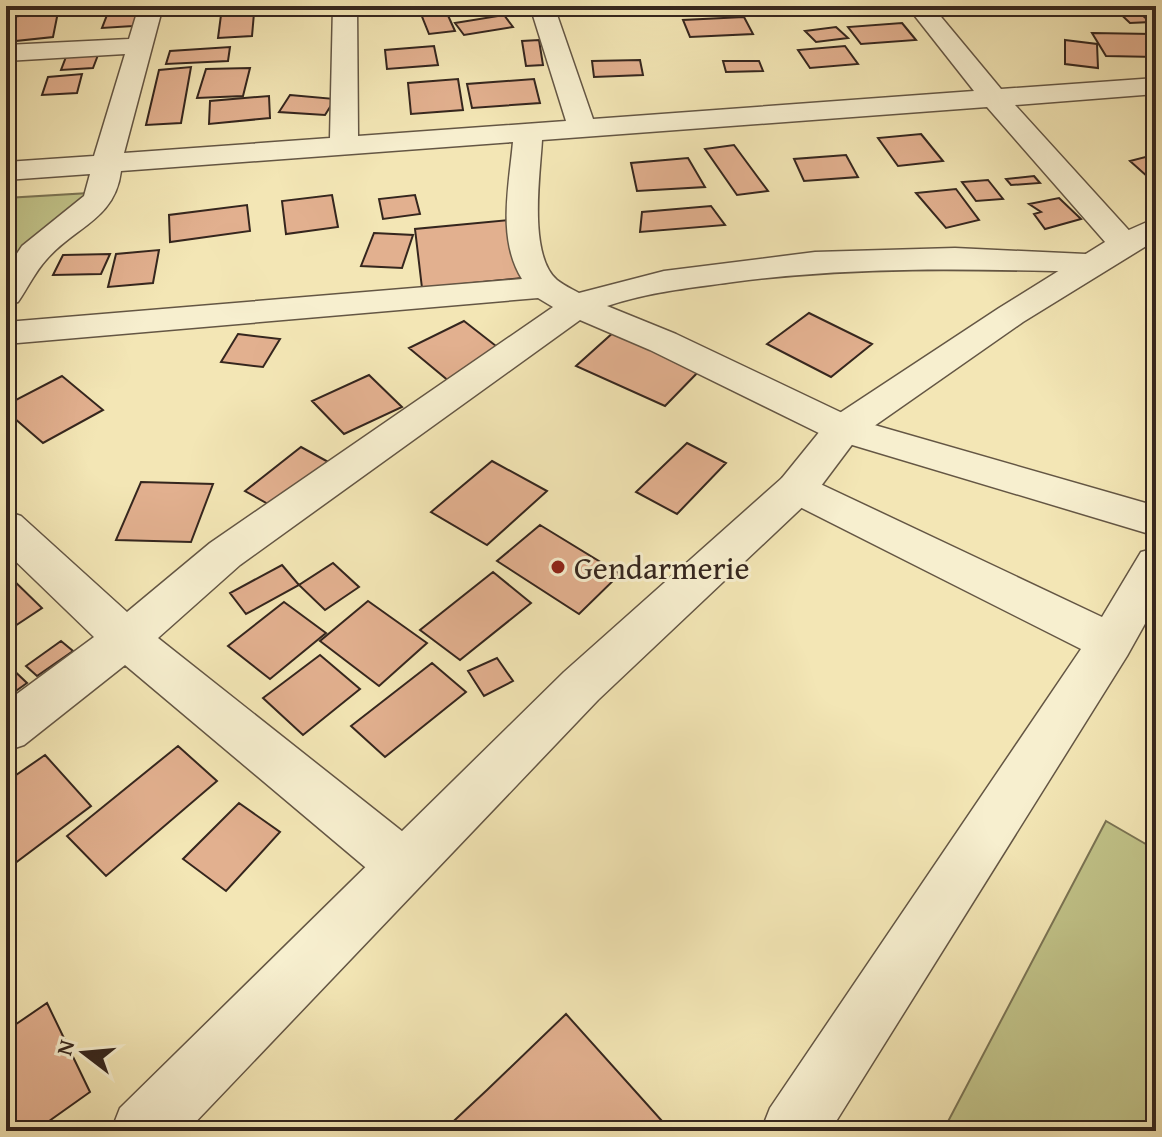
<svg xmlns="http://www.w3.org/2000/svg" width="1162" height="1137" viewBox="0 0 1162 1137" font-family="'Gentium Book Plus',serif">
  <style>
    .green { fill: #c1c389; stroke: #7b7454; stroke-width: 2 }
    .building { fill: #e2b08f; stroke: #35261e; stroke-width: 2 }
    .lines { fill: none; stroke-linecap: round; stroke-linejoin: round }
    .minor-casing { stroke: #645644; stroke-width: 3 }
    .tertiary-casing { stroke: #645644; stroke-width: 3 }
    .minor { fill: #f7efcf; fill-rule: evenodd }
    .tertiary { fill: #f7efcf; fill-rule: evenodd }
    .poi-dot { fill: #8f2418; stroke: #f7efcf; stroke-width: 3 }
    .labels { text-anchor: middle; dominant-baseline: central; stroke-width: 6; stroke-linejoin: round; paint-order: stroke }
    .poi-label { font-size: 32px; fill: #35261e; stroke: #f7efcf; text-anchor: start }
  </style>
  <rect width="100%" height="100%" fill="#f3e6b5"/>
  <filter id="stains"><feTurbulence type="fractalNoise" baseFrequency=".0025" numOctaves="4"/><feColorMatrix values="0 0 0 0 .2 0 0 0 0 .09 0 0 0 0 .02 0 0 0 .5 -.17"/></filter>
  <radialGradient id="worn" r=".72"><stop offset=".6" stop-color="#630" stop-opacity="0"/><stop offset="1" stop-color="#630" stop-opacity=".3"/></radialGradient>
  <path class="green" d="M90 193 6 263V198Z
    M1106 821 1156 850V1131H943Z"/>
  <path class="building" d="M1112 6H1132L1150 22 1130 23Z
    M140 8 133 26 102 28 109 10Z
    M446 11 455 31 429 34 421 14Z
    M58 12 53 37 6 42 10 17Z
    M254 13 252 36 218 38 221 15Z
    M504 15 513 27 464 35 455 23Z
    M744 17 753 34 690 37 683 20Z
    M902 23 916 40 861 44 848 27Z
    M836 27 848 38 816 42 805 31Z
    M1092 33 1152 34 1156 40V57L1106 56Z
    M539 40 543 65 526 66 522 41Z
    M1065 40 1097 44 1098 68 1065 64Z
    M434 46 438 65 387 69 385 50Z
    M845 46 858 64 810 68 798 50Z
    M230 47 228 61 166 64 170 51Z
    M98 55 93 68 61 70 66 57Z
    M640 60 643 75 594 77 592 61Z
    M723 61H759L763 71 726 72Z
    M191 67 181 123 146 125 159 70Z
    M250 68 243 96 197 98 206 69Z
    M82 74 77 93 42 95 48 77Z
    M458 79 463 110 411 114 408 83Z
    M534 79 540 103 472 108 467 84Z
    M290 95 335 99 325 115 279 112Z
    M269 96 270 118 209 124 210 101Z
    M921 134 943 161 898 166 878 138Z
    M734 145 768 191 737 195 705 149Z
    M846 155 858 177 804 181 794 159Z
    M1153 155 1156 158V177L1149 178 1130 161Z
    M688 158 705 187 637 191 631 163Z
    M1034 176 1040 183 1011 185 1006 179Z
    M988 180 1003 199 976 201 962 182Z
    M956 189 979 220 946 228 916 193Z
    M332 195 338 227 286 234 282 201Z
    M415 195 420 214 383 219 379 199Z
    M1059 198 1081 219 1045 229 1034 214 1041 212 1029 204Z
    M247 205 250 231 170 242 169 215Z
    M711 206 725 225 640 232 642 212Z
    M509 220 522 278 422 288 415 229Z
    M374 233 413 235 402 268 361 266Z
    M159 250 153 283 108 287 116 254Z
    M110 254 101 274 53 275 63 255Z
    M809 313 872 344 831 377 767 344Z
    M464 321 505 353 450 382 409 348Z
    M615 331 702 368 665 406 576 366Z
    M238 334 280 339 263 367 221 362Z
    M369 375 402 407 344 434 312 401Z
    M62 376 103 410 43 443 6 411V405Z
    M687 443 726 463 677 514 636 492Z
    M301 447 332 464 277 509 245 491Z
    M492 461 547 491 487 545 431 512Z
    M141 482 213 484 191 542 116 540Z
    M540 525 620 574 579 614 497 561Z
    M333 563 359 587 325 610 299 585Z
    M282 565 299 585 246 614 230 593Z
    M493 572 531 603 460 660 420 630Z
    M7 574 42 608 6 632V575Z
    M368 601 427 643 379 686 320 641Z
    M284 602 326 633 270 679 228 646Z
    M61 641 73 651 37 676 26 666Z
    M320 655 360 689 303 735 263 698Z
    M497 658 513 681 484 696 468 671Z
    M6 663 27 683 6 698Z
    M432 663 466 692 385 757 351 726Z
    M178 746 217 781 106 876 67 836Z
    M45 755 91 806 6 870V782Z
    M239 803 280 832 226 891 183 859Z
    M47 1003 90 1092 35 1131H6V1031Z
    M566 1014 671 1131H443L487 1090Z"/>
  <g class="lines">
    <defs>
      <path id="minor" d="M139 6H163L124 153 330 138 333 6H357L358 136 566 121 530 6H554L593 119 974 91 907 6H932L1001 89 1156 78V94L1015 105 1135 237 1140 244 1135 251 1124 254 1113 251 987 107 542 140C540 175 528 255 557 280 563 285 572 289 579 293L664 271 815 252 955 248 1107 255 1112 262 1107 269 1095 272C972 269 856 266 733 282 690 288 648 292 607 306L676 334 857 420 1156 506V536L829 438 650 350 580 320 240 565 158 638 422 847 430 865 422 883 403 890 384 883 125 665 24 745 6 751V702L94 637 6 552V511L21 516 127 612 210 543 553 307 538 298 6 344V322L522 279C497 239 509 186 513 142L121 171C115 220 74 227 46 260 35 272 27 289 18 302L6 305V270L22 246 84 196 90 174 6 180V162L94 156 125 54 6 61V45L129 39Z
        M797 473 1102 617 1141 552 1156 548V604L1127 656 830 1131H761L770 1108 1081 649 782 498 776 488 782 478Z"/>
      <path id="tertiary" d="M1156 218V240L1023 322 857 438 812 498 598 700 187 1131H111L120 1108 564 672 782 478 829 420 999 308 1113 237Z"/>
    </defs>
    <use href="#minor" class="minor-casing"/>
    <use href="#tertiary" class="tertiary-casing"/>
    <use href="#minor" class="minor"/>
    <use href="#tertiary" class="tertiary"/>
  </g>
  <circle class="poi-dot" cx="558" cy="567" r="8"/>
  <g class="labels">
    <g class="poi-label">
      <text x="574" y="567">Gendarmerie</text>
    </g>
  </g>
  <rect width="1162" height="1137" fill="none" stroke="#f3e6b5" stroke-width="32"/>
  <rect x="8" y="8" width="1146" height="1121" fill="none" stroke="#35261e" stroke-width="4"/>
  <rect x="16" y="16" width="1130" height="1105" fill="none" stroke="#35261e" stroke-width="2"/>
  <g transform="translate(84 1053) rotate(286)" stroke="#f7efcf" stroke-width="6" paint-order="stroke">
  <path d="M0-6L14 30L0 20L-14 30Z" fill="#35261e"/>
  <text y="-12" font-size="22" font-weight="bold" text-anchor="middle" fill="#35261e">N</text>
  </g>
  <rect width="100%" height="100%" filter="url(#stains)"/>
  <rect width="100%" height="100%" fill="url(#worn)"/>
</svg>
